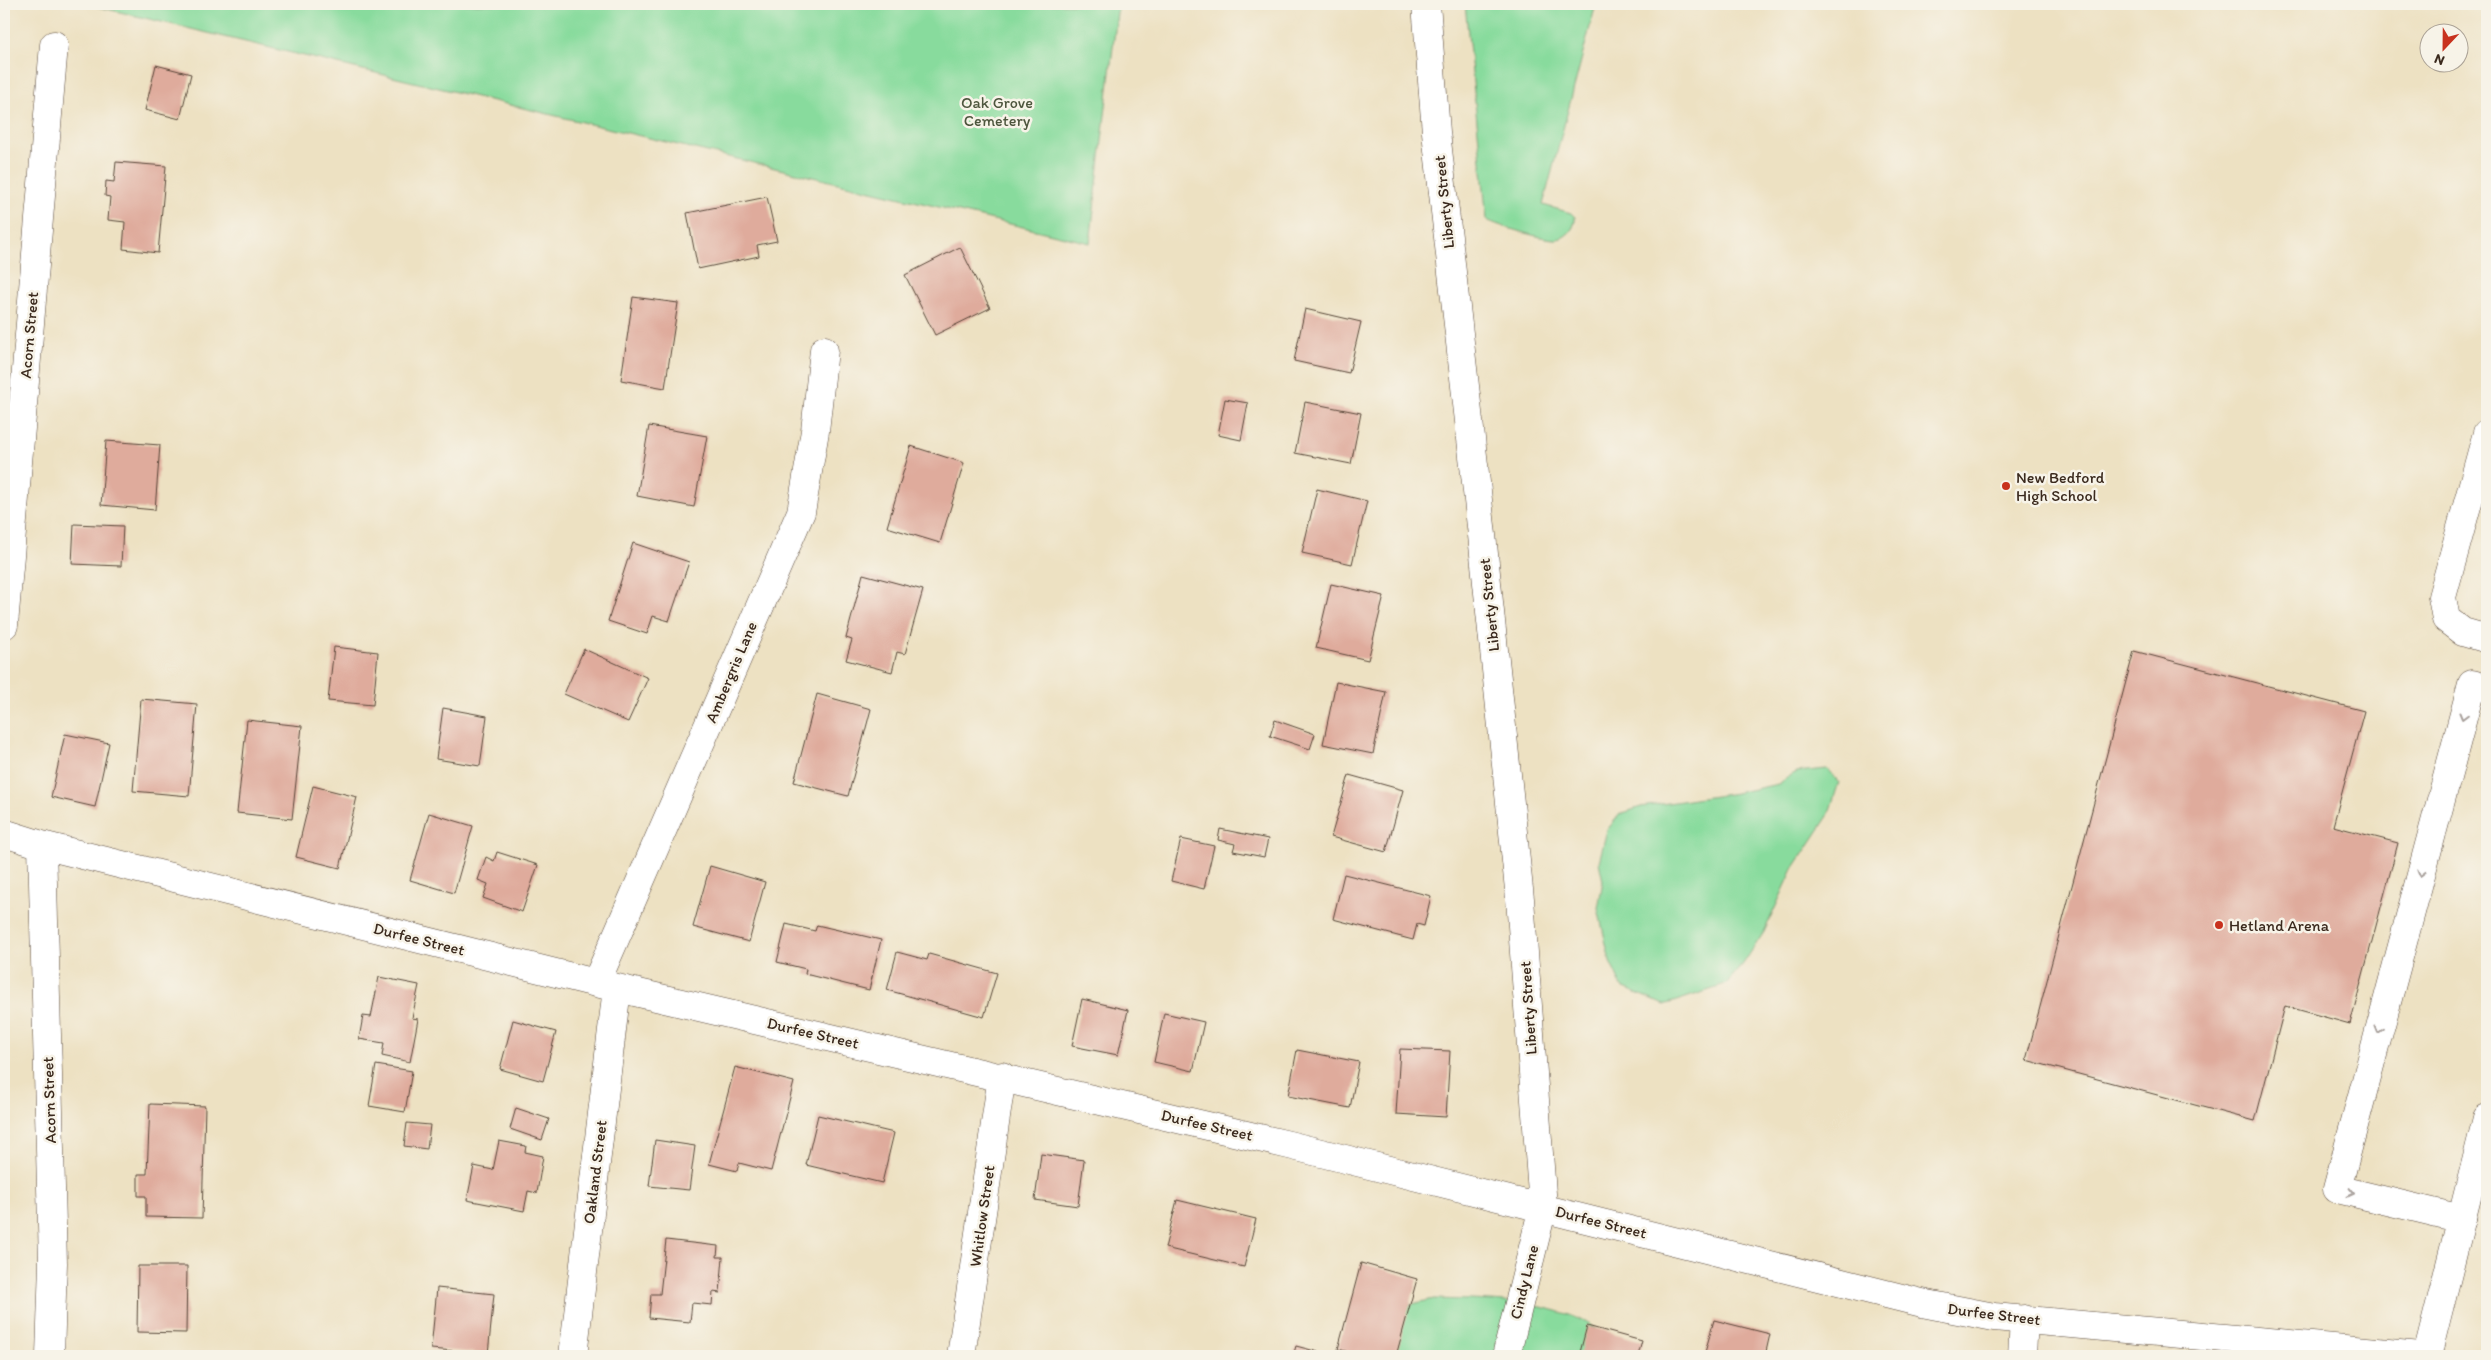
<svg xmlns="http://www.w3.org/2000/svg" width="2491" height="1360" viewBox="0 0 2491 1360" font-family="Itim,sans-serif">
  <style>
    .green { fill: #88db9d; stroke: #62825e }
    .building { fill: #dfab9c }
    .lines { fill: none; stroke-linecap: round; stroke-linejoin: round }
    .minor-casing { stroke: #564537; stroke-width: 29 }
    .major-casing { stroke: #564537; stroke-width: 29 }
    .minor { stroke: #fff; stroke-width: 28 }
    .major { stroke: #fff; stroke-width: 28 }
    .oneway { stroke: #a79f9a }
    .poi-dot { fill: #c8321e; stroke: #f7f3e8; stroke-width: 2 }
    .labels { text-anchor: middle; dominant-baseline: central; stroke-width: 5; stroke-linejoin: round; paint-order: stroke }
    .park-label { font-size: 16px; fill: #4e563e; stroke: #f7f3e8 }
    .street-label { font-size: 16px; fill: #3b2a1e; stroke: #f7f3e8 }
    .poi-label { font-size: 16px; fill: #3b2a1e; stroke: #f7f3e8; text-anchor: start }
  </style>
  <rect width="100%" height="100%" fill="#f7f3e8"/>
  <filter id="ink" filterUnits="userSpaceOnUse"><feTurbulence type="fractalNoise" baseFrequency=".02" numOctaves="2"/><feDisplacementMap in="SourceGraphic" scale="10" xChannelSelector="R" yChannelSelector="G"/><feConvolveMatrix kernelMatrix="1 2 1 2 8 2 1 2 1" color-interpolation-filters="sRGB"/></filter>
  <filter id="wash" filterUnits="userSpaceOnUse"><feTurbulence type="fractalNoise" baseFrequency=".0096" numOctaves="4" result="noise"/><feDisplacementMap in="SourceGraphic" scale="20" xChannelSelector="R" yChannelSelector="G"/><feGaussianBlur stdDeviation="1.12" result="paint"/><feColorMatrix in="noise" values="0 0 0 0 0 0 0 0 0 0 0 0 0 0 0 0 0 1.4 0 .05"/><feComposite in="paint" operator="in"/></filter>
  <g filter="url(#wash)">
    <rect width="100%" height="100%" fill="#ede1c2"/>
    <path class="green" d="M86 4H1118L1090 243Z
      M1465 4H1596L1543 205 1571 213 1575 217C1576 227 1567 238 1557 239 1545 240 1498 226 1487 220Z
      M1827 769 1839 782 1828 816 1793 869 1764 932 1743 964 1725 985 1664 1005 1622 987 1610 962 1598 908 1603 881 1599 862 1607 830 1620 814 1641 807 1736 793 1778 784 1796 772Z
      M1434 1299C1490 1301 1592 1298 1620 1356H1372L1381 1320 1412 1304Z"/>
    <g id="blocks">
      <path class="building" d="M156 65 191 74 180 119 145 110Z
        M116 162 166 166 158 253 123 249 125 222 108 220 110 197 105 196 106 181 114 182Z
        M767 197 777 241 757 245 759 256 698 269 687 213Z
        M960 247 990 308 935 335 905 275Z
        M633 297 678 303 665 388 621 380Z
        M1305 309 1361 322 1349 373 1294 361Z
        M1225 399 1248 403 1241 440 1218 435Z
        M1305 402 1361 413 1351 464 1295 453Z
        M649 426 707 436 694 507 637 496Z
        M106 441 160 445 155 510 101 505Z
        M911 446 964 463 940 543 887 527Z
        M1317 489 1367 501 1352 564 1302 553Z
        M74 524 123 526 121 566 72 564Z
        M633 543 689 562 669 621 653 616 647 634 608 621Z
        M863 574 923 590 905 654 897 652 892 672 846 660 852 640 846 638Z
        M1331 584 1384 596 1368 660 1316 648Z
        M334 647 378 652 373 705 328 701Z
        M584 649 648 678 628 722 564 694Z
        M2134 651 2364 711 2333 826 2398 843 2350 1024 2285 1006 2255 1121 2026 1060Z
        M1336 682 1386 692 1373 754 1323 744Z
        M817 694 871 709 848 796 794 782Z
        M141 699 197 704 189 796 133 791Z
        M443 708 487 716 480 766 436 759Z
        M247 720 302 726 292 819 237 813Z
        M1275 720 1315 734 1310 749 1270 736Z
        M65 734 109 743 95 807 51 797Z
        M1349 775 1403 790 1386 852 1331 837Z
        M313 786 357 797 340 868 296 857Z
        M429 813 473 826 454 893 410 880Z
        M1220 829 1268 839 1264 857 1233 851 1235 844 1218 840Z
        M1181 839 1214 846 1204 889 1171 881Z
        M497 852 538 865 522 912 483 898 488 884 478 880 486 857 494 861Z
        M710 866 765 882 749 942 693 927Z
        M1344 874 1431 896 1424 926 1417 924 1413 940 1333 919Z
        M786 924 815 931 817 925 881 940 869 990 805 974 806 969 777 962Z
        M897 952 927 960 929 954 997 973 984 1017 887 990Z
        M379 977 419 985 412 1018 418 1019 410 1062 382 1056 384 1043 359 1039 363 1016 371 1017Z
        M1082 999 1128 1010 1118 1055 1072 1046Z
        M1164 1013 1204 1022 1193 1071 1154 1062Z
        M513 1020 556 1032 543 1081 500 1069Z
        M1400 1049 1450 1051 1446 1117 1396 1114Z
        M1297 1050 1359 1062 1350 1108 1288 1096Z
        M376 1065 412 1071 405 1112 369 1106Z
        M735 1067 794 1082 771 1171 739 1163 737 1171 709 1164Z
        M150 1104 205 1106 202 1218 146 1217V1196H138V1174H147Z
        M516 1108 549 1119 542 1140 510 1129Z
        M818 1115 894 1133 882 1183 806 1165Z
        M407 1123 430 1125 427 1149 404 1146Z
        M655 1140 695 1146 689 1190 649 1186Z
        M499 1141 526 1146 525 1152 543 1156 537 1193 528 1191 524 1211 467 1200 474 1166 493 1170Z
        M1041 1154 1084 1160 1078 1206 1035 1200Z
        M1177 1200 1256 1219 1244 1267 1165 1248Z
        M666 1240 718 1246 717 1257H723L720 1293 713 1292 712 1305 692 1303 690 1322 649 1318 651 1294H660Z
        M1361 1263 1417 1279 1396 1356H1363L1338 1349Z
        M138 1266H187L186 1333 137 1332Z
        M437 1288 494 1294 488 1354 431 1349Z
        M1714 1320 1770 1334 1765 1356H1704Z
        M1587 1326 1642 1341 1638 1356H1579Z
        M1296 1346 1319 1352 1317 1356H1293Z"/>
    </g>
  </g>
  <g filter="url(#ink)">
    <use href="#blocks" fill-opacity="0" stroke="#564537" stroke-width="1"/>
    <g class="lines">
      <defs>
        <path id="minor" d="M1426 4 1436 132 1482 535 1520 899 1543 1207 1506 1356
          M2487 433 2442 597 2446 619 2463 632 2487 639
          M4 625 54 45
          M4 833 42 845 596 983 1289 1145 1922 1303 1994 1317 2421 1356
          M42 845 53 1263 50 1356
          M596 983 801 512 815 431 824 350
          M2462 1219 2337 1189 2472 684 2487 688
          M573 1356 617 988
          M961 1356 1002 1076
          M2022 1356 2024 1319"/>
        <path id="major" d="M2427 1356 2487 1118"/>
      </defs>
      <use href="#minor" class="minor-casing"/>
      <use href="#major" class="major-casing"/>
      <use href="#minor" class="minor"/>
      <use href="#major" class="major"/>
    </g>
    <defs><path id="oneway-chevron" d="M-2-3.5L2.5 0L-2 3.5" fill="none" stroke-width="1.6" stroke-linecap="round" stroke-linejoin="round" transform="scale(1.25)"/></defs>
    <g class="oneway">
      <use href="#oneway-chevron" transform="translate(2463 716) rotate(105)"/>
      <use href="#oneway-chevron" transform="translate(2421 873) rotate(105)"/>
      <use href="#oneway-chevron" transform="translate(2379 1030) rotate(105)"/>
      <use href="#oneway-chevron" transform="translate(2351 1193) rotate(13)"/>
    </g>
  </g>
  <g class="poi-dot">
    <circle cx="2006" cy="486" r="5"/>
    <circle cx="2219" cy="925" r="5"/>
  </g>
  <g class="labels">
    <g class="park-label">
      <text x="997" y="102">Oak Grove<tspan x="997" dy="18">Cemetery</tspan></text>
    </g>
    <g class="street-label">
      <text transform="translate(1444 202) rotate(-96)">Liberty Street</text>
      <text transform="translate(29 335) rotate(-85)">Acorn Street</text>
      <text transform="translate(1489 605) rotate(-96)">Liberty Street</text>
      <text transform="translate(731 672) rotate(-67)">Ambergris Lane</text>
      <text transform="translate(419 939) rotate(14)">Durfee Street</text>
      <text transform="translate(1528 1008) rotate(-94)">Liberty Street</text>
      <text transform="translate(813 1033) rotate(13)">Durfee Street</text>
      <text transform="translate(49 1100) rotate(-92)">Acorn Street</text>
      <text transform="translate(1207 1125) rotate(13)">Durfee Street</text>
      <text transform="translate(595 1172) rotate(-83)">Oakland Street</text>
      <text transform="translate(982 1216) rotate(-82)">Whitlow Street</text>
      <text transform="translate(1601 1222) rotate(14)">Durfee Street</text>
      <text transform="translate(1524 1282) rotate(-76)">Cindy Lane</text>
      <text transform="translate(1994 1314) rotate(7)">Durfee Street</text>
    </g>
    <g class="poi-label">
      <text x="2016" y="477">New Bedford<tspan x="2016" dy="18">High School</tspan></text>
      <text x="2229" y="925">Hetland Arena</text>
    </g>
  </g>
  <rect width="2491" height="1360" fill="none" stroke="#f7f3e8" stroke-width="20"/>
  <g transform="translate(2444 48) rotate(202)"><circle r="24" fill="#f7f3e8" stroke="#aca397"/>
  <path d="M0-4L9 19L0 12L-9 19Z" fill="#c8321e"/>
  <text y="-8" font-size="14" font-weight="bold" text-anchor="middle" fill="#3b2a1e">N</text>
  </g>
</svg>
